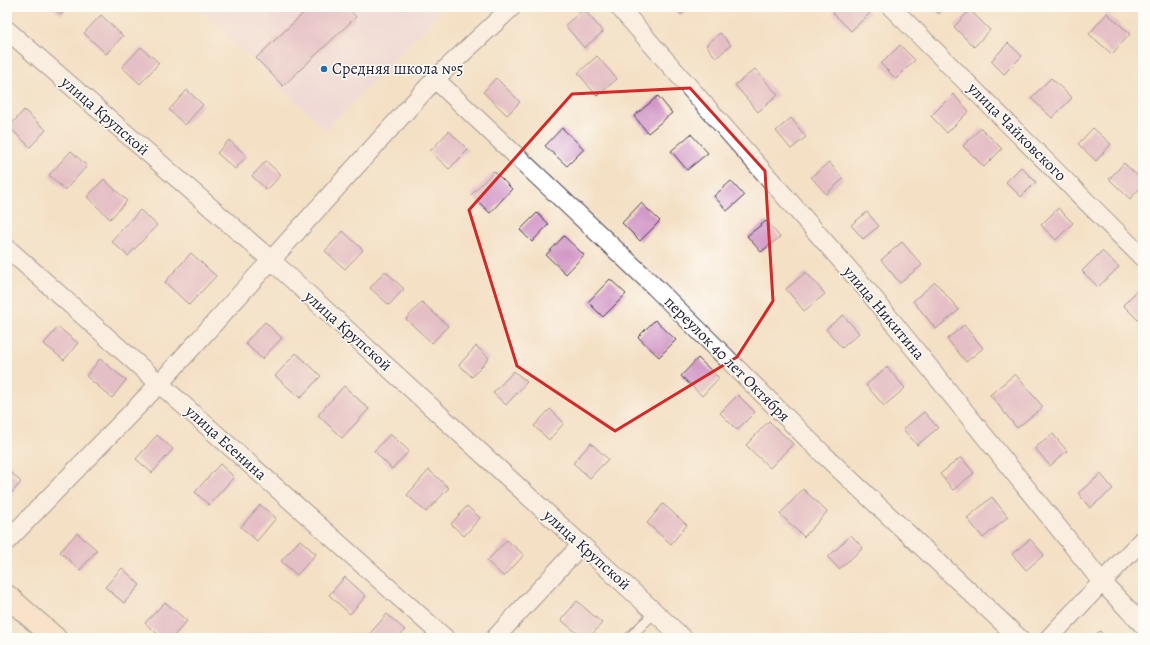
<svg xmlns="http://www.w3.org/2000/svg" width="1150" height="645" viewBox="0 0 1150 645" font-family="Alegreya,serif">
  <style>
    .built { fill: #ecd1ea }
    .building { fill: #d298c7 }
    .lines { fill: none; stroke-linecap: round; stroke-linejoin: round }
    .service-casing { stroke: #423e50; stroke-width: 11 }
    .minor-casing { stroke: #423e50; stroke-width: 20 }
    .secondary-casing { stroke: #423e50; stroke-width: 24 }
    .service { stroke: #fff; stroke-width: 9 }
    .minor { stroke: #fff; stroke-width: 18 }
    .secondary { stroke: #fce5cf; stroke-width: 22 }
    .marked { fill: none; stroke: #d62828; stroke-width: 3; stroke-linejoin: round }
    .poi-dot { fill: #1f6fb2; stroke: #fdfcf7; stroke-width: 1.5 }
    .labels { text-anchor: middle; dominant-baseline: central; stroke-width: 3; stroke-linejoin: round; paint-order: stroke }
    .poi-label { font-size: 16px; fill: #22223b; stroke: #fdfcf7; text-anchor: start }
    .street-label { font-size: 16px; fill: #22223b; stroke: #fdfcf7 }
  </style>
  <rect width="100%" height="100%" fill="#fdfcf7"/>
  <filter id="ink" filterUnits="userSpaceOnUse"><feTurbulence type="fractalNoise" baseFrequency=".025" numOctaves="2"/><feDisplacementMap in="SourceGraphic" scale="8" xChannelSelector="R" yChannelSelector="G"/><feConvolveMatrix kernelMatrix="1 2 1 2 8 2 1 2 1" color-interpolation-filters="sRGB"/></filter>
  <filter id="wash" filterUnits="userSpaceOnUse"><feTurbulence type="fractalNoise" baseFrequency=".012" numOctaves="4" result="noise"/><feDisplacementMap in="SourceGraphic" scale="16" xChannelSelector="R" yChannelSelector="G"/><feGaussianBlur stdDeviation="0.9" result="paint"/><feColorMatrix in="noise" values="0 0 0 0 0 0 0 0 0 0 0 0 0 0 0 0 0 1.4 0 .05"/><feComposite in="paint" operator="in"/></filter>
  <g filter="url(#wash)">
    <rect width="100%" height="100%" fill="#f4e0c5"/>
    <path class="built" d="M198 7H445L326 130Z"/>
    <g id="blocks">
      <path class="building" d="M52 7H68L61 15Z
        M310 7H347L356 17 283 86 256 58Z
        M674 7H690L681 15Z
        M839 7H864L870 13 851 31 833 13Z
        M932 7H946L939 14Z
        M584 9 603 32 584 48 565 25Z
        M970 10 990 30 974 47 954 27Z
        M1107 13 1130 34 1112 54 1089 34Z
        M101 15 123 36 106 54 84 33Z
        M720 33 731 45 716 58 706 45Z
        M1008 43 1022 56 1004 74 991 61Z
        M900 45 915 60 896 79 881 64Z
        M141 47 159 63 140 84 122 67Z
        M597 56 617 79 597 96 578 73Z
        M755 69 778 95 758 112 735 85Z
        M496 78 520 102 507 115 483 92Z
        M1051 78 1072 98 1052 118 1031 98Z
        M187 90 203 105 185 125 169 110Z
        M953 94 969 111 947 133 931 116Z
        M658 96 672 113 648 133 634 116Z
        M24 110 46 130 30 147 9 127Z
        M791 118 806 137 791 149 776 131Z
        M562 128 584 149 567 166 545 146Z
        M981 128 1002 149 984 167 963 146Z
        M1093 128 1111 144 1096 161 1078 144Z
        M449 131 468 150 449 169 430 151Z
        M691 134 708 153 687 170 671 151Z
        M229 140 247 156 235 169 217 153Z
        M71 151 87 166 65 190 49 175Z
        M266 161 281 175 267 190 252 176Z
        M829 162 843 179 826 194 811 177Z
        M1124 163 1143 181V185L1130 199 1109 179Z
        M1021 167 1036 182 1021 197 1006 182Z
        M494 171 512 189 490 213 471 195Z
        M104 179 127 201 110 219 87 197Z
        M731 181 744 196 727 211 714 196Z
        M641 203 660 221 640 241 622 223Z
        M1058 208 1073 223 1056 240 1041 225Z
        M140 210 157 225 128 256 111 241Z
        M867 212 879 226 863 239 851 225Z
        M537 213 549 224 532 242 520 230Z
        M766 221 780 237 761 252 747 236Z
        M343 231 363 250 345 269 325 251Z
        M564 236 584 255 566 274 546 255Z
        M902 242 922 265 900 283 881 260Z
        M1102 251 1119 267 1098 287 1082 271Z
        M191 253 216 276 189 305 165 282Z
        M385 271 404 289 389 305 370 288Z
        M806 272 825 294 804 311 786 289Z
        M610 279 626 294 603 317 588 302Z
        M935 282 959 310 936 329 913 301Z
        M1138 290 1143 295V321L1141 323 1123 305Z
        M422 302 448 326 432 343 406 319Z
        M843 315 859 333 842 348 826 329Z
        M655 320 676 340 659 357 638 337Z
        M265 322 282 338 262 359 245 343Z
        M964 325 983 348 966 362 947 339Z
        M58 327 78 343 64 360 44 344Z
        M476 346 489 358 472 377 459 365Z
        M296 353 321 376 300 398 275 376Z
        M698 358 719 378 702 396 681 376Z
        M100 359 126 380 112 398 86 376Z
        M887 367 905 388 884 406 866 385Z
        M514 371 527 382 506 405 493 393Z
        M1015 374 1043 407 1017 428 990 395Z
        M344 386 369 409 342 438 318 415Z
        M738 395 755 412 737 430 720 413Z
        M550 409 564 423 549 440 534 426Z
        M924 412 938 428 917 445 903 429Z
        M769 421 793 444 770 468 746 445Z
        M390 434 409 451 392 469 374 451Z
        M1053 434 1067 451 1050 466 1035 448Z
        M157 435 173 449 152 473 136 459Z
        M591 443 608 459 590 478 573 463Z
        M961 457 974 473 953 490 940 474Z
        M220 464 234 477 209 505 195 492Z
        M7 469 21 482 8 497 7 495Z
        M429 470 449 488 426 512 407 495Z
        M1101 474 1113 489 1090 508 1078 493Z
        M803 489 827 512 804 537 780 514Z
        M992 497 1008 517 983 538 967 518Z
        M663 504 687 525 671 544 647 523Z
        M260 505 276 518 257 541 241 527Z
        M467 506 480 518 464 536 451 524Z
        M77 533 97 550 80 570 60 552Z
        M851 535 863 548 839 569 828 557Z
        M1030 539 1044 555 1026 570 1012 554Z
        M300 540 316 554 297 575 281 561Z
        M507 540 524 555 504 577 487 561Z
        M122 568 140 585 124 603 105 587Z
        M345 577 366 596 350 614 329 595Z
        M577 601 602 623 589 638H583L561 620Z
        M165 602 187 621 172 638H162L145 623Z
        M387 614 405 630 398 638H366Z
        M1100 631 1106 638H1092Z"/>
    </g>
  </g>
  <g filter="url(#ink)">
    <use href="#blocks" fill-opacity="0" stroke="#423e50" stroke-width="1"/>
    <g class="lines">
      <defs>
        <path id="service" d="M629 638 655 612"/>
        <path id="minor" d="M619 7 867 290 1102 582 1143 625
          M891 7 1143 258
          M7 30 271 260 683 638
          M435 79 655 287 823 454 1019 638
          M7 248 445 638
          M7 541 159 384 435 79 512 7
          M495 638 581 545
          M1049 638 1143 539"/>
        <path id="secondary" d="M7 596 55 638"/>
      </defs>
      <use href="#service" class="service-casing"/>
      <use href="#minor" class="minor-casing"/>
      <use href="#secondary" class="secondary-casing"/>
      <use href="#service" class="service"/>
      <use href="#minor" class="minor"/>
      <use href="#secondary" class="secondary"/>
    </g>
  </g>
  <path d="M0 0H1150V645H0ZM690 88 765 171 773 301 737 357 615 431 517 366 469 210 572 94Z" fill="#f4e0c5" fill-opacity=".55" fill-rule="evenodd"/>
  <path class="marked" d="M690 88 765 171 773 301 737 357 615 431 517 366 469 210 572 94Z"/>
  <circle class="poi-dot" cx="324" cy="69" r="4"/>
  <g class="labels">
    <g class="poi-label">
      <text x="332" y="69">Средняя школа №5</text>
    </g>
    <g class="street-label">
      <text transform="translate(105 116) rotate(41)">улица Крупской</text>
      <text transform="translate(1017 132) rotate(45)">улица Чайковского</text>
      <text transform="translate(884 313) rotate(50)">улица Никитина</text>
      <text transform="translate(348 331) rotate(42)">улица Крупской</text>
      <text transform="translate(727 359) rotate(45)">переулок 40 лет Октября</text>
      <text transform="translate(226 443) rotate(42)">улица Есенина</text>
      <text transform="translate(587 550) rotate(42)">улица Крупской</text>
    </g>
  </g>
  <rect width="1150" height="645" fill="none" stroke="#fdfcf7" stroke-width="24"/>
</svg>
